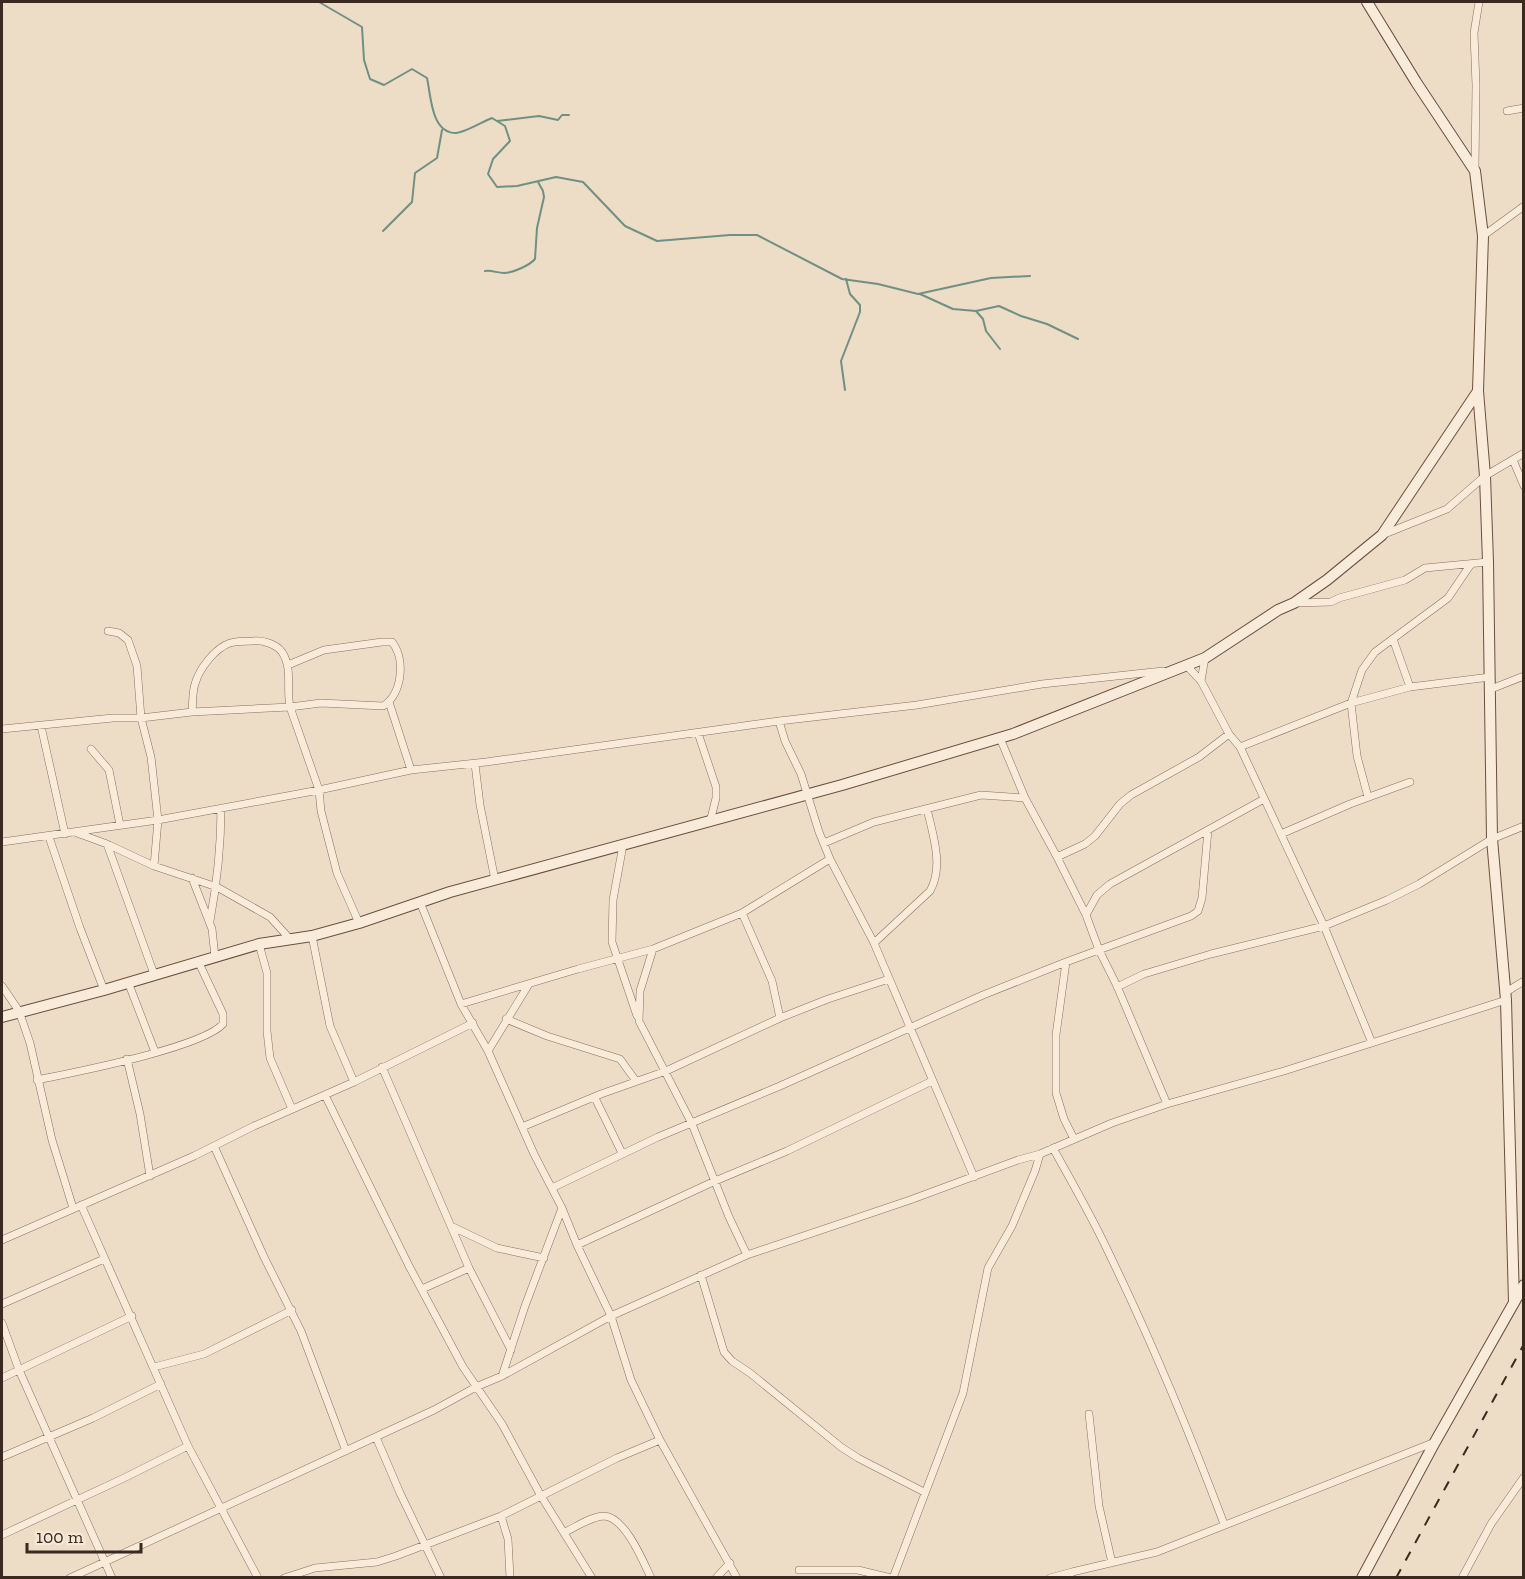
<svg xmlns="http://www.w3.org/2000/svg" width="1525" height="1579" viewBox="0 0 1525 1579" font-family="'Zilla Slab',serif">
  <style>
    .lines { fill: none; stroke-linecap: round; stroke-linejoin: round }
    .stream { stroke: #6f9083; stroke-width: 2 }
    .street-casing { stroke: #896e5d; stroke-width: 8 }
    .secondary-casing { stroke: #6b4f40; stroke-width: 12 }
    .street { stroke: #f8ebda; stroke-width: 7 }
    .secondary { stroke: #f8ebda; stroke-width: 10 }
    .rail { stroke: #392920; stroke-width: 2; stroke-dasharray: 10 10; stroke-linecap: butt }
  </style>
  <rect width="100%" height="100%" fill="#edddc7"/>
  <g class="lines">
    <path class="stream" d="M319 2 362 27 364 60 370 79 384 85 412 69 427 78C431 96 431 133 456 133 464 133 484 121 492 118L505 126 510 141 493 159 488 174 497 187 517 186 556 177 583 182 625 226 657 241 730 235H757L842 279 878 284 918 294 991 278 1030 276
      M497 121 539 116 558 120 562 115H569
      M383 231 412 202 415 173 437 158 442 130
      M485 271C492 270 497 273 504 273 513 273 530 265 535 259L537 228 544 197 543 191 538 182
      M920 294 953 309 976 311 999 306 1021 316 1047 324 1078 339
      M976 311 983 319 986 331 1000 349
      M845 390 841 361 860 312V305L850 294 846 279"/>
    <defs>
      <path id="street" d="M1507 111 1524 108
        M1475 169 1476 85 1474 33 1479 2
        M1483 236 1524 206
        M1513 460 1524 486
        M1382 535 1447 509 1485 476 1524 453
        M1296 603 1331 602 1339 598 1405 580 1425 568 1488 562
        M108 631 119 633 128 640 137 666 141 718 151 757 158 820 154 866
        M1393 639 1410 687
        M1187 666 1201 681 1229 734 1240 747 1324 926 1372 1043
        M1201 681 1205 658
        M1491 689 1524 676
        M389 702 411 770
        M192 712C193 703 192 693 195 684 199 669 215 648 230 643 237 641 246 641 253 641 263 640 276 644 282 652 293 669 286 688 290 707L319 790 321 811 337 873 359 923
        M779 721 785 741 801 774 819 832 830 859 874 943 974 1177
        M41 726 65 834
        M2 729 113 718H141L192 712 290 707 321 703 383 706C402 695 406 659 392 642H382L324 650 288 665
        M698 733 716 787V798L710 822
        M1000 738 1025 798 1057 857 1086 915 1099 950 1117 986 1167 1104
        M1240 747 1351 703 1410 687 1490 677
        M91 749 109 770 120 825
        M475 764 480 805 495 880
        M1368 797 1357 756 1351 703 1362 670 1375 652 1448 598 1471 564
        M77 833 107 844 154 866 217 887 270 917 290 939
        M1281 834 1350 804 1410 782
        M49 837 80 928 104 990
        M2 842 158 820 319 790 411 770 486 762 779 721 917 705 1042 684 1163 671
        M824 843 874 822 981 795 1025 798
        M107 844 154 974
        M623 845 613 900 612 942 637 1016
        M1057 857 1085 844 1095 836 1120 804 1131 795 1199 757 1229 734
        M192 878 212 929 215 957
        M420 902 461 1004 488 1051 534 1154 562 1208 577 1245 611 1316 631 1380 660 1440 737 1578
        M742 913 772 981 780 1018
        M1086 915 1097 895 1110 884 1264 799
        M210 921C217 883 221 847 221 808
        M312 936 330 1026 354 1082
        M874 943 930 891C944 867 933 835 927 809
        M259 944 267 973V1031L270 1058 292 1109
        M1066 962 1056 1035V1093L1064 1119 1074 1139
        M128 982 155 1052
        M2 986 19 1011 30 1043 52 1140 73 1208
        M1117 987 1144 974 1211 954 1324 926 1387 900 1419 884 1492 839 1524 826
        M1506 992 1524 981
        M461 1004 578 969 653 949
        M506 1019 547 1036 620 1059 636 1081
        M488 1051 529 984
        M127 1059 140 1114 150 1176
        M382 1067 469 1268 511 1350
        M37 1080C75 1072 201 1048 223 1024V1014L198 961
        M325 1095 409 1266 463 1367 502 1424 541 1496 592 1578
        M595 1098 622 1153
        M522 1127 601 1094 666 1071 780 1018 828 999 889 979
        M214 1146 264 1257 301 1331 346 1451
        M1053 1148C1070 1179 1088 1210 1103 1241 1148 1333 1188 1428 1224 1524
        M552 1188 658 1137 780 1086 983 995 1066 962 1191 916 1198 911 1202 898 1208 830
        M81 1205 188 1446 258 1578
        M453 1227 497 1248 544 1258
        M2 1240 194 1156 254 1126 354 1082 473 1023
        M577 1245 715 1181 787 1151 932 1081
        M747 1255 729 1217 692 1124 639 1021 640 991 653 949 742 913 830 859
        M701 1275 724 1352 732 1361 750 1373 841 1447 858 1458 924 1492
        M422 1289 469 1268
        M2 1304 104 1259
        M2 1323 19 1370 112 1578
        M154 1367 204 1354 292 1310
        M502 1376 525 1306 562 1208
        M2 1378 132 1316
        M1089 1414 1099 1506 1112 1563
        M376 1437 400 1493 441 1578
        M2 1457 93 1418 161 1384
        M501 1516 508 1539 510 1578
        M565 1532C576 1527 592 1516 604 1516 625 1517 643 1561 651 1578
        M2 1535 124 1478 188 1446
        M799 1570H858L891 1578
        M70 1578 434 1410 476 1387 502 1376 611 1316 747 1255 910 1200 1018 1160 1040 1154 1112 1123 1167 1104 1284 1071 1506 1000
        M284 1578 315 1568 377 1562 396 1556 501 1516 617 1458 660 1440
        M716 1578 730 1563
        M893 1578 963 1393 988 1268 1012 1226 1035 1171 1040 1154
        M1050 1578 1072 1572
        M1068 1578 1072 1572 1157 1552 1435 1442
        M1462 1578 1491 1524 1524 1477"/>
      <path id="secondary" d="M1367 2 1416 82 1475 171 1483 236 1478 391 1485 476 1488 562 1492 839 1506 1000 1514 1303
        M2 1017 104 990 259 944 312 936 359 923 450 892 842 785 1013 734 1205 658 1278 610 1294 603 1327 580 1382 535 1478 391
        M1362 1578 1435 1442 1524 1285"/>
    </defs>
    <use href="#street" class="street-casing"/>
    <use href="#secondary" class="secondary-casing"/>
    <use href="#street" class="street"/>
    <use href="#secondary" class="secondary"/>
    <path class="rail" d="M1396 1578 1524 1344"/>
  </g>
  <rect width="1525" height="1579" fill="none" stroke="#392920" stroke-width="6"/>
  <path d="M27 1543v9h114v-9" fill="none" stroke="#392920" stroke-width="3"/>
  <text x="36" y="1543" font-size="18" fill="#392920" stroke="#f5e8d7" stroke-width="4.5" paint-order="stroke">100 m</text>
</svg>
